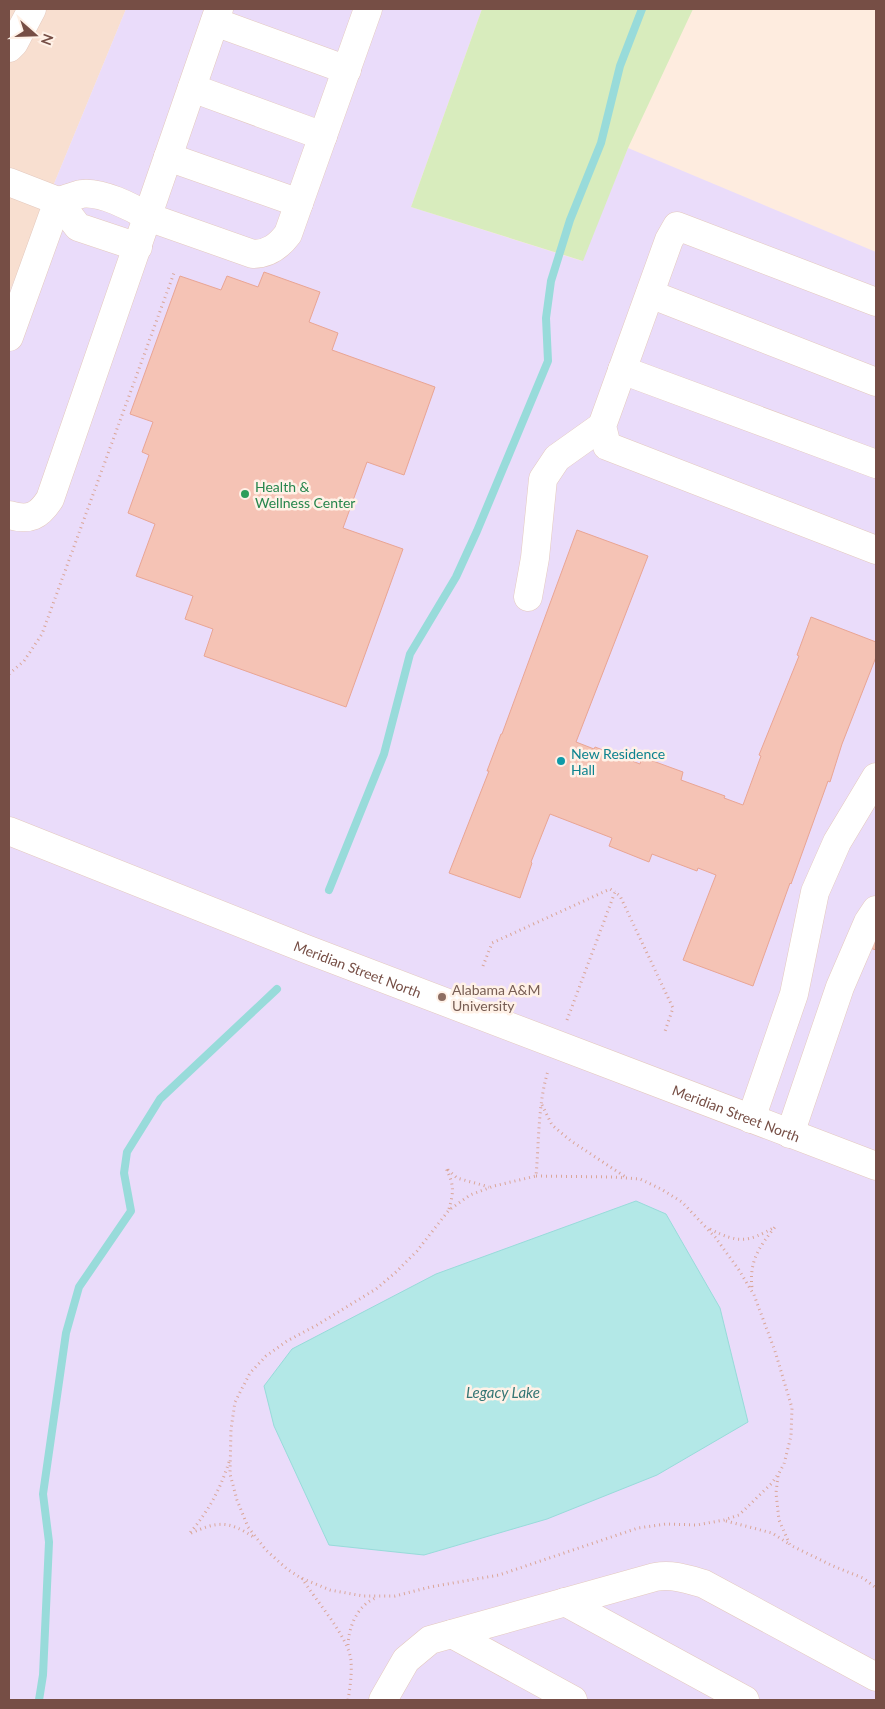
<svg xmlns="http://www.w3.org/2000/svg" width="885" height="1709" viewBox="0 0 885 1709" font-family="Lato,sans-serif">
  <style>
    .residential { fill: #f8dfd0 }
    .education { fill: #eadcfa }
    .green { fill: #d8ecbd }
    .water { fill: #b3e8e7; stroke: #98dbda }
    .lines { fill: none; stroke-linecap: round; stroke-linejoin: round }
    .stream { stroke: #98dbda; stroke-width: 8 }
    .building { fill: #f5c3b5; stroke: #e9a594 }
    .minor-casing { stroke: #e4c9be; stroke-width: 29 }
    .path { stroke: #daa698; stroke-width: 3; stroke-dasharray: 1 4; stroke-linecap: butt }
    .minor { stroke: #fff; stroke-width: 28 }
    .leisure-dot { fill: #2e9e5b; stroke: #fff1e7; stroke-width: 2 }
    .culture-dot { fill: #0f9aa8; stroke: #fff1e7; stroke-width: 2 }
    .education-dot { fill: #8d6e63; stroke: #fff1e7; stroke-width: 2 }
    .labels { text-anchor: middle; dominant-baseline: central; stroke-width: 5; stroke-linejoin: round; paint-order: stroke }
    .leisure-label { font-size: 14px; fill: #27864d; stroke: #fff1e7; text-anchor: start }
    .culture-label { font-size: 14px; fill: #0d838f; stroke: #fff1e7; text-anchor: start }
    .street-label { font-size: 14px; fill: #764e45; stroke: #fff1e7 }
    .education-label { font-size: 14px; fill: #785e54; stroke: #fff1e7; text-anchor: start }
    .water-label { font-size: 15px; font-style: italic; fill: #357675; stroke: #fff1e7 }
  </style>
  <rect width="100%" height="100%" fill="#feecdf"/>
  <path class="residential" d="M9 9H126L9 293Z"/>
  <path class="education" d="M126 9H482L411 207 582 261 628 148 876 252V1700H9V293Z"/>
  <path class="green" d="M482 9H693L628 148 583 261 411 207Z"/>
  <path class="water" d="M636 1201 666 1214 720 1308 748 1422 657 1475 547 1519 424 1555 329 1545 274 1426 264 1386 292 1349 436 1274Z"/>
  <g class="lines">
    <path class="stream" d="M329 890 384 754 410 654 456 577 477 531 548 361 546 318 551 281 570 220 601 143 620 66 642 9
      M39 1700 43 1675 49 1542 43 1494 66 1333 79 1287 131 1211 124 1173 127 1152 160 1099 277 989"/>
  </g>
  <path class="building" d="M264 272 320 292 309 322 338 333 332 350 435 387 404 475 367 462 343 528 403 549 346 707 204 656 213 629 185 619 193 596 136 576 155 524 128 513 149 455 142 452 153 422 130 414 180 276 221 290 227 276 258 287Z
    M577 530 648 556 576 742 594 749 595 747 640 764 642 757 683 772 681 780 725 796 724 798 743 805 761 756 759 755 799 656 797 655 811 617 876 642V657L842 744 830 782 828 781 791 884 790 883 753 986 683 960 716 875 698 868 697 871 652 854 649 862 609 846 612 838 550 814 531 862 532 863 520 898 449 873 489 771H487L501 734H502Z
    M876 928V950L867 947Z"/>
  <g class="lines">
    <defs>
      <g id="minor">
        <path d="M215 22 347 70"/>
        <path d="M9 48 14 43 32 9"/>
        <path d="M192 88 323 136"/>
        <path d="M168 157 299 203"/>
        <path d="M9 182 58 201 9 337"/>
        <path d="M138 247 78 227 58 201C66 199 74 196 81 194 101 191 132 207 148 217L253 254C269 254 279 246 288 234L368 9"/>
        <path d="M650 294 876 382"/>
        <path d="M876 302 677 226 669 240 602 426 607 446 876 550"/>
        <path d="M622 370 876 464"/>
        <path d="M9 515C30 521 39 516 50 499L219 9"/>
        <path d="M528 597 535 558 543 479 557 458 602 426"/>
        <path id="s1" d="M9 831 306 949 876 1166"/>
        <path d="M751 1119 794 994 815 892 837 842 876 777"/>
        <path d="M790 1134 840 987 868 922 876 910"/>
        <path d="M565 1602 745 1700"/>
        <path d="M452 1634 573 1700"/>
        <path d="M383 1700 406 1660 430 1640 655 1577C673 1574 687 1579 704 1584L876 1677"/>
      </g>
    </defs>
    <use href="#minor" class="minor-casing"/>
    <path class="path" d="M9 674 24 661 42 634 174 273
      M483 966 492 943 610 889 615 892
      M567 1020 615 892 620 896 673 1008 664 1034
      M542 1105 552 1125 571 1141 627 1178
      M536 1176 613 1177 640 1179 661 1189 682 1202 715 1237 739 1270 754 1295 775 1351 792 1408 791 1436 784 1464 779 1473 772 1483 739 1515 724 1520 697 1525 666 1524 638 1528 499 1575 430 1587 395 1596H363L330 1590 301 1578 287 1569 266 1550 248 1527 237 1500 230 1474 231 1429 235 1402 250 1373 266 1356 287 1341 317 1325 376 1289 396 1272 417 1251 449 1210 470 1195 494 1186 536 1176C539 1142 538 1103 548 1071
      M449 1209C454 1191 454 1185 446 1168L457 1178 489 1187
      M710 1229C739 1244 748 1242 775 1227 759 1247 749 1261 752 1288
      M229 1462C220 1490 208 1512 189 1534 218 1521 228 1520 255 1538
      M778 1476 776 1493 779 1520 790 1545 833 1566 863 1578 876 1588
      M726 1521 772 1533 789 1544
      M302 1578C315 1600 349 1637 351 1661 352 1674 350 1688 348 1700
      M348 1645C349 1625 358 1604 378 1597"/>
    <use href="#minor" class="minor"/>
  </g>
  <circle class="leisure-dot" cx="245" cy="494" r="5"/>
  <circle class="culture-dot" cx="561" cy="761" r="5"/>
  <circle class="education-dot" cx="442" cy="997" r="5"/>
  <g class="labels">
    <g class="leisure-label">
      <text x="255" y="486">Health &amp;<tspan x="255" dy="16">Wellness Center</tspan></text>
    </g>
    <g class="culture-label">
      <text x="571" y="753">New Residence<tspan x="571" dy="16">Hall</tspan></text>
    </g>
    <g class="street-label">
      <text stroke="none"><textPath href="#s1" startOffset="375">Meridian Street North</textPath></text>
      <text stroke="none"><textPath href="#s1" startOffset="780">Meridian Street North</textPath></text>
    </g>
    <g class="education-label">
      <text x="452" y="989">Alabama A&amp;M<tspan x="452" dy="16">University</tspan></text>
    </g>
    <g class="water-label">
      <text x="503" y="1392">Legacy Lake</text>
    </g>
  </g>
  <rect width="885" height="1709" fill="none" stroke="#764e45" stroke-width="20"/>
  <g transform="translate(35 35) rotate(110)" stroke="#fff1e7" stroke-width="4" paint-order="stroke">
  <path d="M0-4L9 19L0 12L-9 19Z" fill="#764e45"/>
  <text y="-8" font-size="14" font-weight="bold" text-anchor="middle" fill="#764e45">N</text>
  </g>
</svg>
